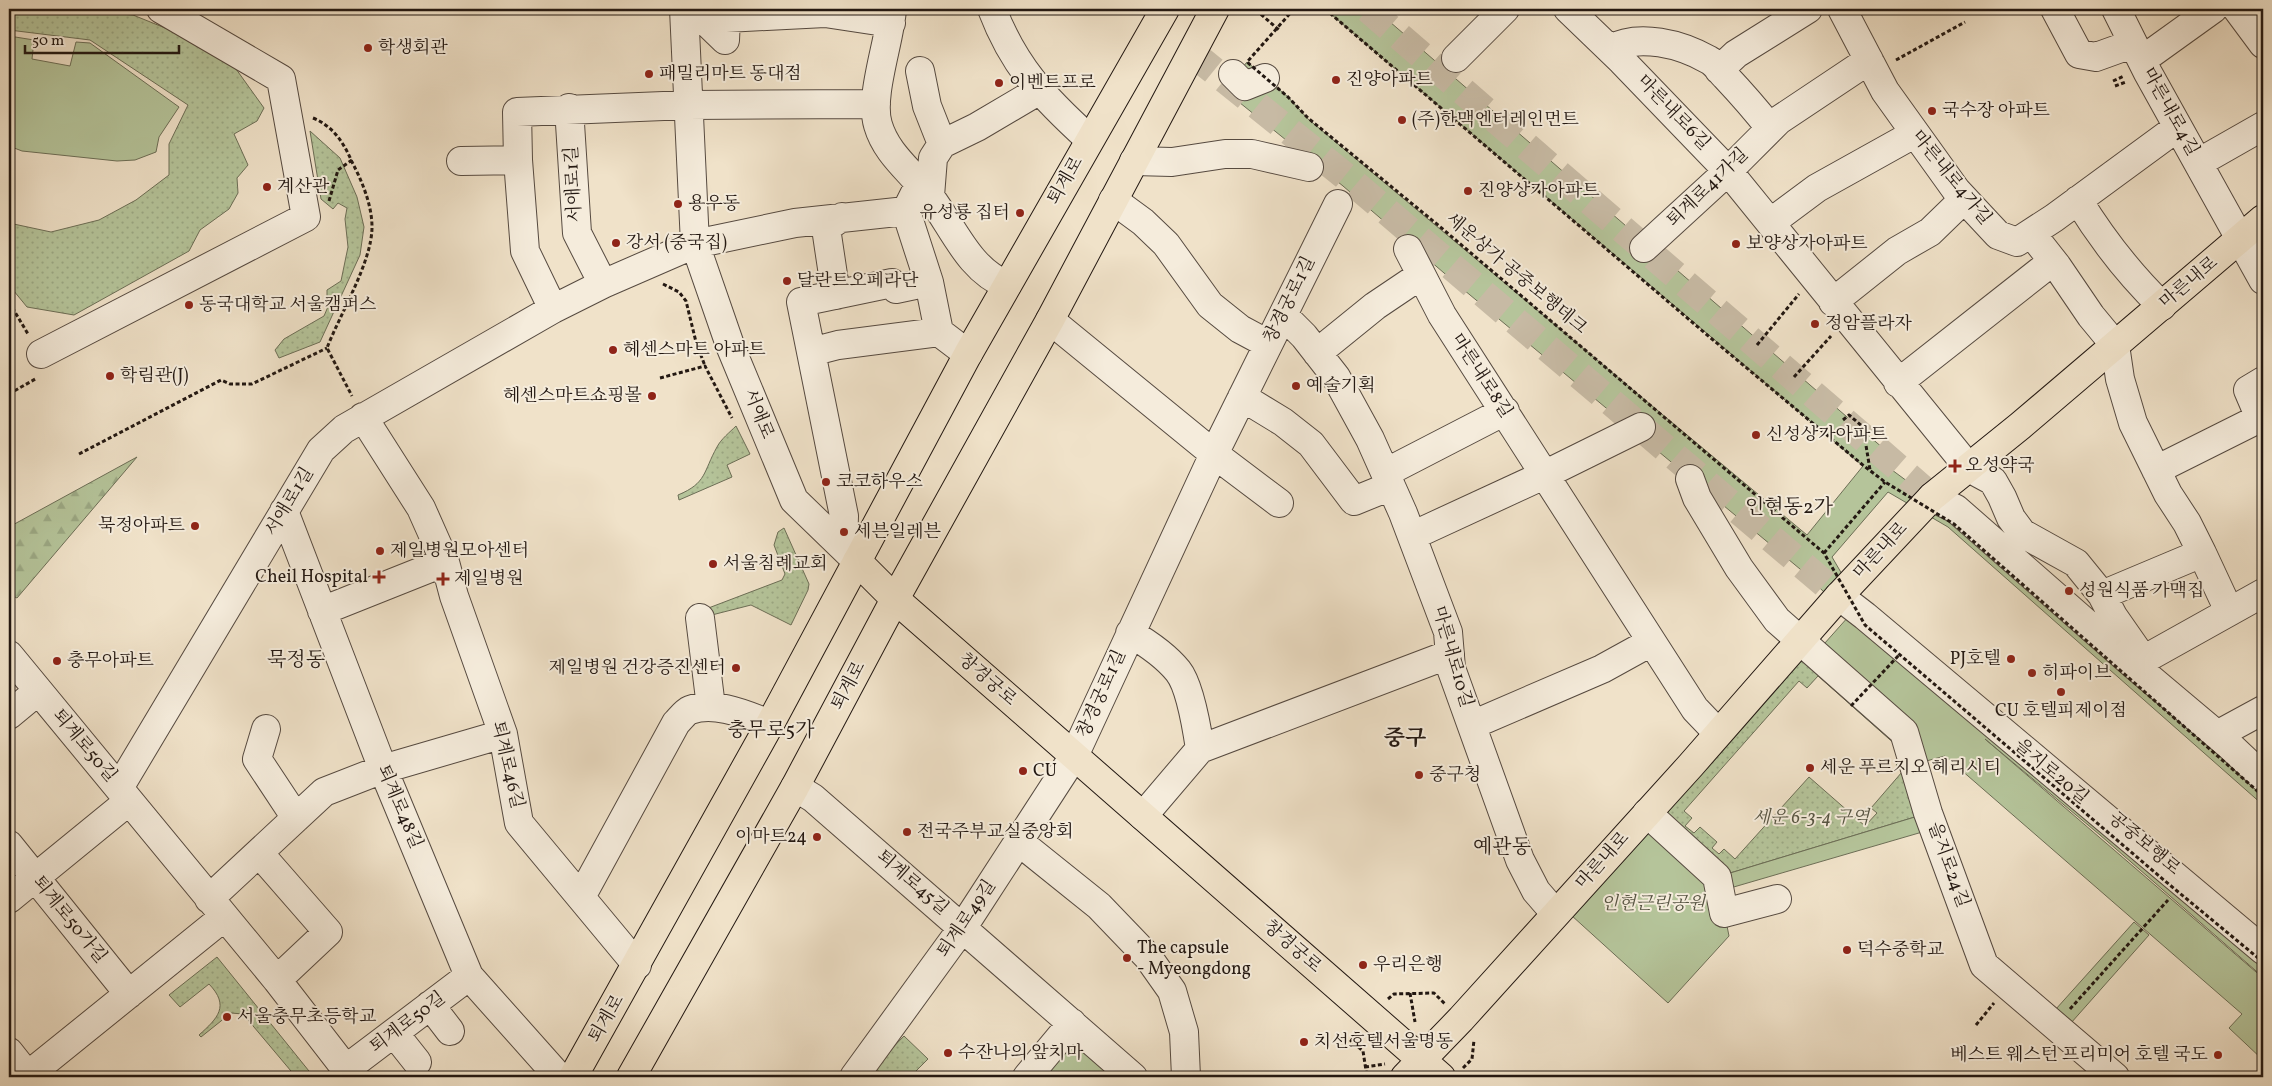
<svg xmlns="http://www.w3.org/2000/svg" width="2272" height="1086" viewBox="0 0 2272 1086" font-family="Vollkorn,'Noto Serif KR',serif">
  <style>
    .grass { fill: url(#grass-dots); stroke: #6c6e56; fill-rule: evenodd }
    .forest { fill: url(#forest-firs); stroke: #6c6e56 }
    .park { fill: #b5c49a; stroke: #6c6e56 }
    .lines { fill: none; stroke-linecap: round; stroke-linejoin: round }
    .minor-tunnel { stroke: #c7baa4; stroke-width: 28; stroke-dasharray: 28 14; stroke-linecap: butt }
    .minor-casing { stroke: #564a40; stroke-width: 30 }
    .major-casing { stroke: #231812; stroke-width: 30 }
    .path { stroke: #231812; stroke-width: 3; stroke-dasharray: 4 2.5; stroke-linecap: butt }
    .minor { stroke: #f5ecdc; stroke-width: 28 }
    .major { stroke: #f0e2c9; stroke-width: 28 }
    .path-bridge { stroke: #231812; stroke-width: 3; stroke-dasharray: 4 2.5; stroke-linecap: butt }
    .poi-dot { fill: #8f2418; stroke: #f5ecdc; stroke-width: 2 }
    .labels { text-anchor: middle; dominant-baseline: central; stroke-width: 4; stroke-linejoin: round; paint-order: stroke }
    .poi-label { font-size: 18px; fill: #231812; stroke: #f5ecdc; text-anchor: start }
    .street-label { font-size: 18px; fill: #231812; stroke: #f5ecdc }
    .park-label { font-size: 18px; font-style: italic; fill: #565442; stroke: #f5ecdc }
    .quarter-label { font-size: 20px; fill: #231812; stroke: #f5ecdc }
    .district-label { font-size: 22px; font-weight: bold; fill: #231812; stroke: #f5ecdc }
  </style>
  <defs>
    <pattern id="grass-dots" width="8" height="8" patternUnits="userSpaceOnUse" patternTransform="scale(1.25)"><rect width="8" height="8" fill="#b5c49a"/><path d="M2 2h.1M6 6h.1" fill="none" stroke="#9ba884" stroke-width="1.8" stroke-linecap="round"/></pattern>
    <pattern id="forest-firs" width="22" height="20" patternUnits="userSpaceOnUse" patternTransform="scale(1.25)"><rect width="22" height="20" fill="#b5c49a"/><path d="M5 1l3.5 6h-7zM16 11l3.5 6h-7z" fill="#9ba884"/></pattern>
  </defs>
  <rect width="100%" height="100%" fill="#f0e2c9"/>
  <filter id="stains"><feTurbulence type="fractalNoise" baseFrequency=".004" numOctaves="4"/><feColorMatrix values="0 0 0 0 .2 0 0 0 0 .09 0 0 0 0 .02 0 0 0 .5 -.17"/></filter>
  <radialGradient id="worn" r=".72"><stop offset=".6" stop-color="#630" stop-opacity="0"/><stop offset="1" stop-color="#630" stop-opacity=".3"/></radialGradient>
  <path class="grass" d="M9 9H59L133 15 180 34 236 69 264 108 257 121 234 134 248 165 237 178 238 193 229 209 200 230 189 251 74 315 27 307 9 285V223L51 232 99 220 136 200 169 175V144L188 105 90 40 9 30Z
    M310 131 340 158 357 197 364 227 360 255 320 342 279 358 275 350 284 339 324 316 327 309V290L341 281 348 247 345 219 347 208 338 203 333 209 321 199Z
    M736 426 750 454 727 465 732 477 679 500 678 495C707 483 703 472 717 447 721 439 730 432 736 426Z
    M784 528 809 584 808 590 791 625 751 605 700 618 698 612 782 580 785 574 774 545 778 532Z
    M1799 641 1904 732 1928 813 1717 877 1647 813ZM1818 676 1906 754 1896 765 1902 772 1871 808 1877 813 1865 826 1809 777 1735 859 1724 849 1719 854 1712 848 1717 842 1700 827 1694 833 1685 826 1692 818 1684 811 1799 681 1807 688Z
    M217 957 313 1076 296 1077 243 1014 231 1013 201 1037 199 1035C218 1018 230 1006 209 984L180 1007 169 995Z
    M904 1036 928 1059 910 1077H885L874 1067Z"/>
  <path class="forest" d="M137 457 17 598 9 594V527Z"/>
  <path class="park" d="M1325 9H1375L1891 455 1892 470 1953 515 2263 790V805L1948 527 1888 492 1832 557 1874 629 2263 955V977L2100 835 1985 739 2263 978V1060L2229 1028 2242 1014 1945 756 1915 764 1816 653 1849 616 1800 569 1458 285 1343 186 1224 90 1247 62 1288 97 1308 119 1807 535 1863 466Z
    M9 36 34 40 32 59 70 66 76 42 90 43 179 107 159 137 156 152 135 160 117 161 22 151 9 146Z
    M1647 813 1717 877 1928 813 1936 828 1720 891 1729 936 1668 1003 1571 915Z
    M2134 922 2149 935 2063 1032 2047 1019Z
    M1072 1031 1125 1077H1034Z"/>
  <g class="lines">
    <path class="minor-tunnel" d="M1368 9 1932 497
      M1192 53 1350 180 1839 596"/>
    <defs>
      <path id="minor" d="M684 9 695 244 731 348 794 500 857 561
        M693 9 725 40 726 18 825 13 891 23
        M892 9C890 41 869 96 878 125 887 156 914 173 931 198 954 229 969 270 1007 285
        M992 9C1014 67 1044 98 1089 139
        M1568 9 1622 61 1728 171 1969 468 1993 481 2002 497 2011 518 2022 533 2076 563 2102 595 2113 616 2143 659
        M1842 9 1885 91 1956 190 1998 235 2017 242 2054 218 2178 127
        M2055 9 2079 54 2096 57 2132 44
        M2116 9 2148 73 2263 280
        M2237 9 2263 44
        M1610 49C1639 33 1681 44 1709 60 1715 63 1720 71 1725 76 1741 93 1756 110 1770 128
        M1456 58 1505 9
        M2142 60 2213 9
        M1719 70 1736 54 1808 9
        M920 71 927 106 942 144 933 158 930 196
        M1233 74 1245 86 1265 78
        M569 108 577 233 603 284
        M942 144 977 127 1038 91
        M461 161 518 160
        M1134 161 1172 162 1225 154H1252L1309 167
        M2198 163 2263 126
        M1113 200 1143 222 1166 244 1210 305 1240 329 1268 344
        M2078 200C2102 239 2129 274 2162 306
        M906 211 929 282
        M1770 223 1817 188 1914 134
        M2031 233 2057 266 2091 316 2115 345 2120 379 2133 423 2168 494 2187 523 2202 553 2229 611
        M1644 248 1728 171 1779 120 1869 60
        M1408 249 1442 315 1695 709 1718 733
        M836 295 826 228 842 217
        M1833 302 1897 251 1930 232 1964 199
        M553 309 525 251 518 160 517 112 688 105 876 104
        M1283 315 1304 336 1336 377 1370 439 1403 513 1448 632 1451 668 1520 860 1536 891 1555 913
        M1050 320 1214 454 1279 503
        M811 352 838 345 939 332
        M1317 353 1375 306 1421 275
        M41 354 306 217 281 79 161 9
        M1898 383 2053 261
        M1242 397 1283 422 1311 444 1354 501 1391 486
        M363 417 421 508 445 562 454 596 503 734 519 823 637 965
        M2156 470 2260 418 2248 390 2263 381
        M1385 473 1505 411
        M1690 479 1697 498 1739 568 1777 620 1904 732 1928 813 1984 965 2115 1077
        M1932 497 1956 509 2134 665 2229 745 2263 777
        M284 511 383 769 469 976 559 1077
        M1412 536 1544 475 1641 427
        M843 547 844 516 801 302 892 283 896 289 929 282 939 332 968 354
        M2102 595 2202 553
        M1839 596 1865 616 2263 950
        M322 611 445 562
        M700 618 711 707
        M1130 633C1147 643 1165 655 1178 671 1190 686 1197 729 1200 749
        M9 655 277 980 352 1077
        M2134 665 2263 593
        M9 715 38 691
        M1472 725 1602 669 1651 642
        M266 729 257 759 296 818
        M2217 735 2263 710
        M795 787 813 798 1133 1077
        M119 788 321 450 344 429 553 309 603 284 695 244 795 223 906 211 919 185
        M1647 813 1717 877 1724 913 1777 899
        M1143 816 1200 749 1450 654
        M1018 841 1099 906 1148 957 1172 991 1184 1032 1186 1077
        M9 845 129 994
        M259 853 328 932 277 980
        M581 897 676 723C680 719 685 712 690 710 716 701 746 715 770 724
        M9 899 129 801
        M209 899 324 792 383 769 503 734
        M430 1005 450 1031
        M394 1033 417 1062
        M9 1052 28 1076
        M346 1069 469 976
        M26 1077 224 917
        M854 1077 963 927 1074 756 1214 454 1338 204
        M1027 1077 1072 1023"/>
      <path id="major" d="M857 561 895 599 1441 1077
        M573 1077 770 724 968 354 1165 9
        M631 1077 795 787 895 599 1050 320 1215 9
        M1405 1077 1461 1019 1691 765 1839 596 1932 497 2020 426 2263 219"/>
    </defs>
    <use href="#minor" class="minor-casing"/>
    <use href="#major" class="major-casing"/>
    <path class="path" d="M1904 9 1906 12
      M1256 10 1279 30
      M1896 60 1965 22
      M2113 81 2124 76
      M2115 86 2126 82
      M313 118C333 126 344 143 352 162 362 181 372 205 372 227 372 262 340 314 327 348L352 396
      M329 201 338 170 352 160
      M663 284 679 292 686 301 696 342 705 366
      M9 302 28 334
      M1757 345 1799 294
      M1794 377 1831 336
      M660 378 705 366 732 418
      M9 394 37 378
      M1843 420 1849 415 1863 427 1870 470
      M79 454 221 380 230 384H252L327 348
      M1824 553 1885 482
      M1410 993 1415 1022
      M1388 999 1394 994 1434 993 1445 1004
      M2070 1009 2168 900
      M1976 1025 1994 1003
      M1357 1033 1351 1041 1363 1051 1367 1077
      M1365 1067 1385 1064
      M1463 1068 1472 1059 1474 1040
      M1067 1077 1070 1073 1079 1077"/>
    <use href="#minor" class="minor"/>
    <use href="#major" class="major"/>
    <path class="path-bridge" d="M1294 9 1247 62 1288 97 1308 118 1438 225 1824 553 1865 625 2165 881 2263 962
      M1325 9 1706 334 1864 466 1885 482 1954 524 2263 796
      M1851 706 1899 655"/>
  </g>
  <g class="poi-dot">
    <circle cx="368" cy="48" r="5"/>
    <circle cx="649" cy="74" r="5"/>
    <circle cx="1336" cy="80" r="5"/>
    <circle cx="999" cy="83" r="5"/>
    <circle cx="1932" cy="111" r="5"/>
    <circle cx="1402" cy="120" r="5"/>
    <circle cx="267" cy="187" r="5"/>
    <circle cx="1468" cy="191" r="5"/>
    <circle cx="678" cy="204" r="5"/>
    <circle cx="1020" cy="213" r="5"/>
    <circle cx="616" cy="243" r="5"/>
    <circle cx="1736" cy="244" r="5"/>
    <circle cx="787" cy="281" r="5"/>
    <circle cx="189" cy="305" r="5"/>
    <circle cx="1815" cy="324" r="5"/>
    <circle cx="613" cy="350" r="5"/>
    <circle cx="110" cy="376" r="5"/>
    <circle cx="1296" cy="386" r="5"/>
    <circle cx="652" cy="396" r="5"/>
    <circle cx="1756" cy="435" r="5"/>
    <path d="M1952.5 458.5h5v5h5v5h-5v5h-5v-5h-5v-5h5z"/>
    <circle cx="826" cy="482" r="5"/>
    <circle cx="195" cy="526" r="5"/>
    <circle cx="844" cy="532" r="5"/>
    <circle cx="380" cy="551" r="5"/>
    <circle cx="713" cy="564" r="5"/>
    <path d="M376.5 569.5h5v5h5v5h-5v5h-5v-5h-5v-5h5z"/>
    <path d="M440.5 571.5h5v5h5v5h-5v5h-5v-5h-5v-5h5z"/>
    <circle cx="2069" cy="591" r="5"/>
    <circle cx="2011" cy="659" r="5"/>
    <circle cx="57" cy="661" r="5"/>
    <circle cx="736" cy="668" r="5"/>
    <circle cx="2032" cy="673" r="5"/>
    <circle cx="2061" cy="692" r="5"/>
    <circle cx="1810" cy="768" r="5"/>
    <circle cx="1023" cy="771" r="5"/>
    <circle cx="1419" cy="775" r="5"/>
    <circle cx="907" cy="832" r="5"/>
    <circle cx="817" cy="837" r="5"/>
    <circle cx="1847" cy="950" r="5"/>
    <circle cx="1127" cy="958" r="5"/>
    <circle cx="1363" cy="965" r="5"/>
    <circle cx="227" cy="1017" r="5"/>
    <circle cx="1304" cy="1042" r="5"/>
    <circle cx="948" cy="1053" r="5"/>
    <circle cx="2218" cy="1055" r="5"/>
  </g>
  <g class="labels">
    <g class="poi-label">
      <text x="378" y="48">학생회관</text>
      <text x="659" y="74">패밀리마트 동대점</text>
      <text x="1346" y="80">진양아파트</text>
      <text x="1009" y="83">이벤트프로</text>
      <text x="1942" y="111">국수장 아파트</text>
      <text x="1412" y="120">(주)한맥엔터레인먼트</text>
      <text x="277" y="187">계산관</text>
      <text x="1478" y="191">진양상가아파트</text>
      <text x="688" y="204">용우동</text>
      <text x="1010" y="213" text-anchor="end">유성룡 집터</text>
      <text x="626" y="243">강서 (중국집)</text>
      <text x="1746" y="244">보양상가아파트</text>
      <text x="797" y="281">달란트오페라단</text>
      <text x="199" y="305">동국대학교 서울캠퍼스</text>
      <text x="1825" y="324">정암플라자</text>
      <text x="623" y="350">헤센스마트 아파트</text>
      <text x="120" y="376">학림관(J)</text>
      <text x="1306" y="386">예술기획</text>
      <text x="642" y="396" text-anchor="end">헤센스마트쇼핑몰</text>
      <text x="1766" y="435">신성상가아파트</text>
      <text x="1965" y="466">오성약국</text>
      <text x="836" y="482">코코하우스</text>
      <text x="185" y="526" text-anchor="end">묵정아파트</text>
      <text x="854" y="532">세븐일레븐</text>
      <text x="390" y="551">제일병원모아센터</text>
      <text x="723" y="564">서울침례교회</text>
      <text x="368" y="577" text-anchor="end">Cheil Hospital</text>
      <text x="454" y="579">제일병원</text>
      <text x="2079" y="591">성원식품 가맥집</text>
      <text x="2001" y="659" text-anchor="end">PJ호텔</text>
      <text x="67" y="661">충무아파트</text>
      <text x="726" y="668" text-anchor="end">제일병원 건강증진센터</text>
      <text x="2042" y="673">히파이브</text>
      <text x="2061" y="711" text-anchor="middle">CU 호텔피제이점</text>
      <text x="1820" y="768">세운 푸르지오 헤리시티</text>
      <text x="1033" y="771">CU</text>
      <text x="1429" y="775">중구청</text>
      <text x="917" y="832">전국주부교실중앙회</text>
      <text x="807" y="837" text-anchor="end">이마트24</text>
      <text x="1137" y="948">The capsule<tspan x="1137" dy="21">- Myeongdong</tspan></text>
      <text x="1857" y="950">덕수중학교</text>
      <text x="1373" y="965">우리은행</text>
      <text x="237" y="1017">서울충무초등학교</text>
      <text x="1314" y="1042">치선호텔서울명동</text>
      <text x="958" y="1053">수잔나의 앞치마</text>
      <text x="2208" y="1055" text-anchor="end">베스트 웨스턴 프리미어 호텔 국도</text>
    </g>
    <g class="street-label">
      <text transform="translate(2170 112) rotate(61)">마른내로4길</text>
      <text transform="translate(1673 113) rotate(46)">마른내로6길</text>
      <text transform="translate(1951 178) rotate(51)">마른내로4가길</text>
      <text transform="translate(1066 181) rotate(-60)">퇴계로</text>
      <text transform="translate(574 184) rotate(-93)">서애로1길</text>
      <text transform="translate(1708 188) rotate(-44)">퇴계로41가길</text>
      <text transform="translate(1516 274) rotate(40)">세운상가 공중보행데크</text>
      <text transform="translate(2189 283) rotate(-40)">마른내로</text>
      <text transform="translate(1290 300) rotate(-64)">창경궁로1길</text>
      <text transform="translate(1481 376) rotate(57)">마른내로8길</text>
      <text transform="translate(758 414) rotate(68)">서애로</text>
      <text transform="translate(290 502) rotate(-59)">서애로1길</text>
      <text transform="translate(1881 551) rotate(-47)">마른내로</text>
      <text transform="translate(1452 657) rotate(74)">마른내로10길</text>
      <text transform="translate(987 680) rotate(41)">창경궁로</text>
      <text transform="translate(849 686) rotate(-62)">퇴계로</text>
      <text transform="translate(1102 694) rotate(-66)">창경궁로1길</text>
      <text transform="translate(84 746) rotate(50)">퇴계로50길</text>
      <text transform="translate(507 765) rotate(77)">퇴계로46길</text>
      <text transform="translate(2051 772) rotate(40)">을지로20길</text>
      <text transform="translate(399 807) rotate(67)">퇴계로48길</text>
      <text transform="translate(2144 844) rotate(40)">공중보행로</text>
      <text transform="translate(1603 861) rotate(-48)">마른내로</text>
      <text transform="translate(1948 865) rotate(70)">을지로24길</text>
      <text transform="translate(912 883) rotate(41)">퇴계로45길</text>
      <text transform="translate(967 919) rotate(-56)">퇴계로49길</text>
      <text transform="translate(69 920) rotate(51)">퇴계로50가길</text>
      <text transform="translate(1292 947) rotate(41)">창경궁로</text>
      <text transform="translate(607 1019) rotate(-60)">퇴계로</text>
      <text transform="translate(408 1023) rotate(-37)">퇴계로50길</text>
    </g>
    <g class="park-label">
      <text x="1811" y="818">세운 6-3-4 구역</text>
      <text x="1653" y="904">인현근린공원</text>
    </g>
    <g class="quarter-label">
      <text x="1789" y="508">인현동2가</text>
      <text x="296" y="661">묵정동</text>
      <text x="771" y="731">충무로5가</text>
      <text x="1502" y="848">예관동</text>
    </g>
    <g class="district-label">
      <text x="1405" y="739">중구</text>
    </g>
  </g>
  <rect width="2272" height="1086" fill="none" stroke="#f0e2c9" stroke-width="30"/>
  <rect x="10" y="10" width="2252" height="1066" fill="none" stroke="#231812" stroke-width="2.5"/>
  <rect x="15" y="15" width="2242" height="1056" fill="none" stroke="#231812"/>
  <path d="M25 45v8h154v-8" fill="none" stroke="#231812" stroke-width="2.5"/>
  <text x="32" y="45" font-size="15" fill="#231812" stroke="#f5ecdc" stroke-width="4" paint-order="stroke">50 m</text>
  <rect width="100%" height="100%" filter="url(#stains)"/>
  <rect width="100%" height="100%" fill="url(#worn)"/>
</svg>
